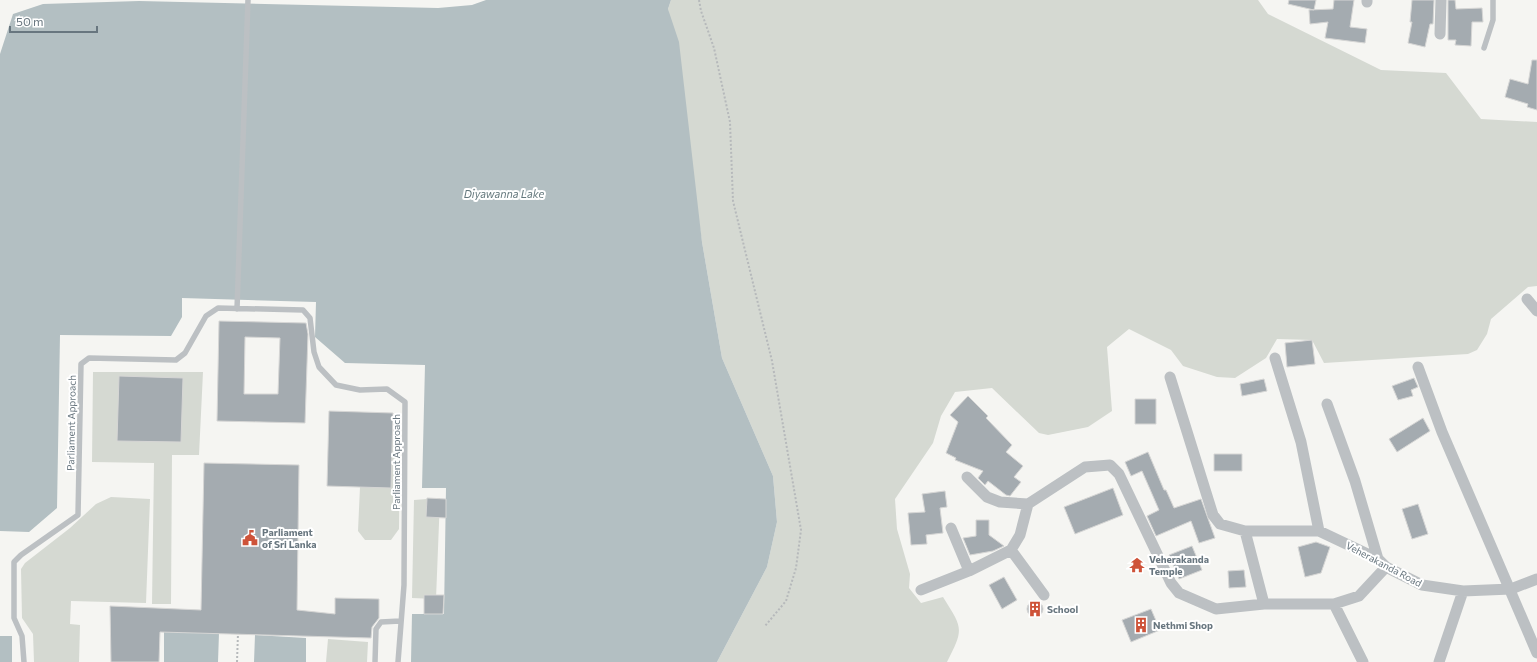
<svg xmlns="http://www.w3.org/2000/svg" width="1537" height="662" viewBox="0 0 1537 662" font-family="Commissioner,sans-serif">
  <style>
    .green { fill: #d5d9d2 }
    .water { fill: #b3bfc2 }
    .building { fill: #a4abb0; stroke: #d6d6d5; fill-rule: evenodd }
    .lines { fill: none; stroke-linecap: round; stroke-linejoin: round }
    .path { stroke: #b6b9bb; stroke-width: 2; stroke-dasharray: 2 2; stroke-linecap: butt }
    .service { stroke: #bcc0c3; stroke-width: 5.5 }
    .minor { stroke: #bcc0c3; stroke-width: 11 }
    .labels { text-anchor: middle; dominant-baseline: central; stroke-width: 4; stroke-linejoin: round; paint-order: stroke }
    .street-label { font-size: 10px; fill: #68767f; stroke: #fff }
    .poi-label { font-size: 10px; font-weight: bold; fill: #68767f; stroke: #fff; text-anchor: start }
    .water-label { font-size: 11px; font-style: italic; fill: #63777c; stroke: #fff }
  </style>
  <rect width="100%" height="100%" fill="#f5f5f2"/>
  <path class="green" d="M671 0H1258L1268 14 1381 70 1446 73 1481 119 1537 122V286L1528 287 1491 319 1487 334 1477 350 1468 354 1324 363 1312 340 1277 339 1266 358 1235 378 1217 377 1183 366 1171 350 1129 329 1107 347 1112 411 1088 427 1048 435 1039 433 992 388 955 392 941 416 933 443 895 499 897 529 910 574 909 588 921 603 943 597C963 629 964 628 947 662H717L767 567 777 522 773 476 722 358 702 242 668 9Z
    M93 372H203L199 455H172L171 604H152L154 463 92 462Z
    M397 428 400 433 399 529 391 540H365L358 531 360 487 392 429Z
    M111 497 150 499 146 603 71 601 70 624 80 625 79 662H34L33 634 22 618 21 569 25 563 70 528 96 504Z
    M440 498 436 599 412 598 414 500Z
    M328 639 368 642 367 662H326Z"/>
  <path class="water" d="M486 0H671L668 9 679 42 702 242 722 358 773 476 777 522 767 567 717 662H411L412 614H444L446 488H422L425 365 345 363 315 337 316 302 182 298V317L171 336 60 335 57 508 29 532 0 531V54L13 14 43 4 139 1 438 8 472 5Z
    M164 630 219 633 218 662H164Z
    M255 635 306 638V662H254Z
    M0 636H12V662H0Z"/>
  <path class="building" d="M1289 0H1316L1314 10 1288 4Z
    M1334 0H1354L1350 27 1367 29 1365 43 1325 38 1328 22 1310 24 1309 10 1333 9Z
    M1412 0H1434L1433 24H1430L1425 47 1408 43 1412 22H1410Z
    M1448 0H1455L1456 9 1482 8 1483 22H1472L1471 46 1455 45 1456 40H1448Z
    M1532 60H1537V110L1527 107 1528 104 1505 97 1510 79 1528 84Z
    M219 321 306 323 308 334 305 423 217 421ZM245 337 280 338 278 394H244Z
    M1312 340 1315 364 1287 367 1285 343Z
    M119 376 183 378 181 442 117 441Z
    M1414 378 1418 387 1411 390 1413 396 1398 400 1392 386Z
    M1264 379 1267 391 1242 396 1240 384Z
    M968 396 988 416 986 418 1012 445 1006 452 1023 466 1014 477 1021 482 1010 496 1006 495 988 481 985 485 978 478 983 471 955 460 956 458 946 453 958 422 950 415Z
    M1135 399H1156V424H1135Z
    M329 411 393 413 391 488 327 486Z
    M1423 418 1430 431 1397 452 1389 439Z
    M1148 452 1164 490H1166L1174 508 1201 499 1215 538 1199 543 1191 521 1156 536 1147 516 1159 510 1142 471 1131 476 1125 462Z
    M1214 454H1242V471H1214Z
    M204 463 299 465 297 610 335 614V598L379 599V618L372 627 371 638 160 632 159 662H111L110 606 201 610Z
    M1113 488 1123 515 1075 534 1064 507Z
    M945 491 947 507 940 508 943 533 926 535 927 544 911 545 908 513 925 512 922 494Z
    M427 498 446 499V518L426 517Z
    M1418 504 1428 534 1412 539 1402 509Z
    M976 520H989V535L1004 546 993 551 970 555 963 538 976 536Z
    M1316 542 1330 547 1321 573 1305 577 1298 547Z
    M1192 546 1202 570 1179 579 1169 555Z
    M1244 570 1246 587 1229 588 1228 571Z
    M1004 577 1017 600 1002 609 989 585Z
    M424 595H444L443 614H424Z
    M1027 609a8 8 0 1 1 16 0a8 8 0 1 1-16 0Z
    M1151 609 1160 630 1131 642 1122 620Z"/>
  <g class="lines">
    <path class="path" d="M699 0 701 11 714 48 730 122 733 201 772 361 801 530 796 568 786 601 765 626
      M237 662 238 633"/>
    <path class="service" d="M1484 48 1493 20V0
      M237 309 248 0
      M24 662 22 636 14 618V562L21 555 78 515 81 364 89 358 176 360 185 353 206 316 218 308 303 310 310 318 314 352 319 367 336 385 360 390 387 389 405 402 404 585 398 662
      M375 662 376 629 381 622 400 621"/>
    <path class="minor" d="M1367 2V0
      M1440 34 1441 0
      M1527 299 1537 311
      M1275 358 1301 442 1319 531
      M1418 367 1442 432 1537 653
      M1170 377 1213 515 1220 524 1245 531H1319L1378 559 1386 567 1422 585 1463 591 1511 589 1537 579
      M1327 404 1355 481 1378 559
      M967 477 987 497 1000 502 1028 504 1085 467 1110 465 1119 474 1171 583 1179 593 1216 609 1264 604H1334L1359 596 1386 567
      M951 528 969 571
      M1245 531 1264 604
      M1011 550 1044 595
      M921 590 969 571 1011 550 1020 535 1028 504
      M1334 604 1363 662
      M1439 662 1463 591"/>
  </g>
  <defs>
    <symbol id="civic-bare" viewBox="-9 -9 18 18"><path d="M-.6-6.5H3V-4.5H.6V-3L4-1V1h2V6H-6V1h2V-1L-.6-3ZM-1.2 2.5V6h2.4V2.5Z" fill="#ce5339" stroke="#fff" stroke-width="2.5" paint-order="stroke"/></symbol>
    <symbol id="temple-bare" viewBox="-9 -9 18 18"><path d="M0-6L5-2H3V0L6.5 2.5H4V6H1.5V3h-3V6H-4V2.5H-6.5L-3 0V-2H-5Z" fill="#ce5339" stroke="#fff" stroke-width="2.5" paint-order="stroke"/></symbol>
    <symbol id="building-bare" viewBox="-9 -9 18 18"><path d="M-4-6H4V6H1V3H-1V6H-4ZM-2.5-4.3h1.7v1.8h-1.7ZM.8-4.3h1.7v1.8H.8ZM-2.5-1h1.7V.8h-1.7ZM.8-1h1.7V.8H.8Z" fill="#ce5339" stroke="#fff" stroke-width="2.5" paint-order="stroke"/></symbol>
  </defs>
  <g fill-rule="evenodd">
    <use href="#civic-bare" x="239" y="527" width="22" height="22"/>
    <use href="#temple-bare" x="1126" y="554" width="22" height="22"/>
    <use href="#building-bare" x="1024" y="598" width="22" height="22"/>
    <use href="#building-bare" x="1130" y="614" width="22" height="22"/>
  </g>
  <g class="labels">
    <g class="street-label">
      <text transform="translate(71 423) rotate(-89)">Parliament Approach</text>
      <text transform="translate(396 462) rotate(-90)">Parliament Approach</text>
      <text transform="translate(1384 564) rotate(28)">Veherakanda Road</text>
    </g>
    <g class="poi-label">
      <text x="262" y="532">Parliament<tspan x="262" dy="12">of Sri Lanka</tspan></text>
      <text x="1149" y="559">Veherakanda<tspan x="1149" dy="12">Temple</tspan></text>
      <text x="1047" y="609">School</text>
      <text x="1153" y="625">Nethmi Shop</text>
    </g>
    <g class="water-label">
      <text x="504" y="193">Diyawanna Lake</text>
    </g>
  </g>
  <path d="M10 26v6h87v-6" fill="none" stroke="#68767f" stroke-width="2"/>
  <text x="16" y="26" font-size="12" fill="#68767f" stroke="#ffffff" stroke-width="3" paint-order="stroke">50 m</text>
</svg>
